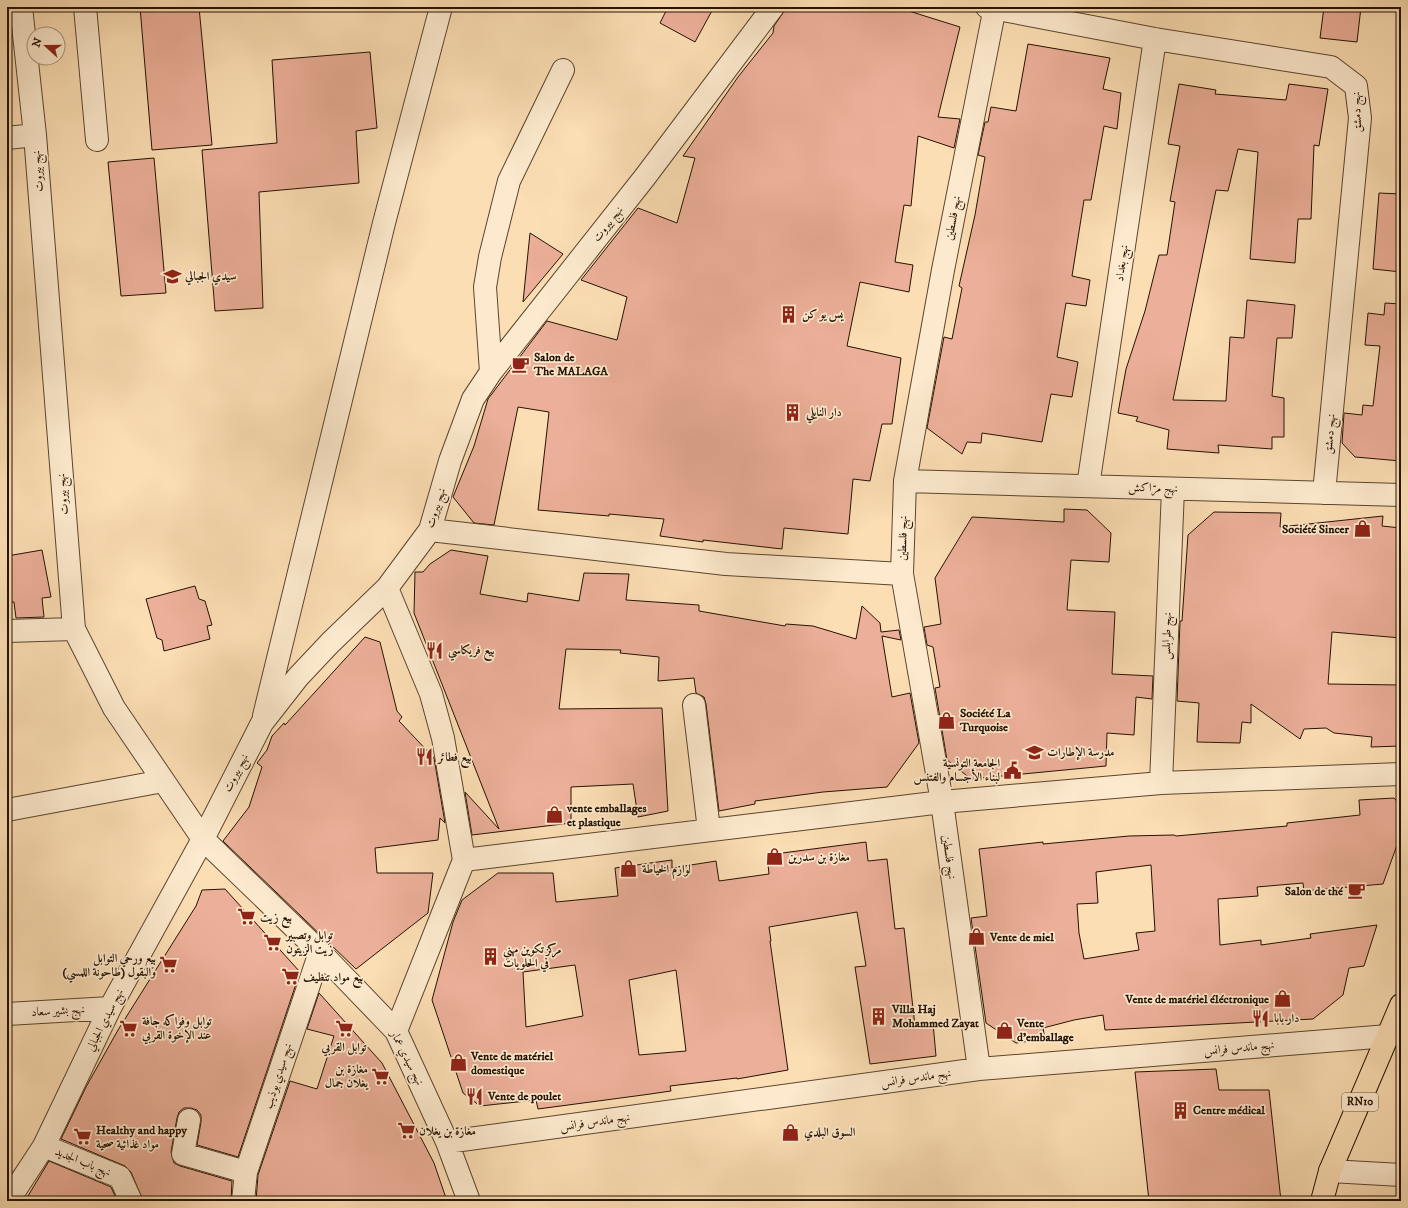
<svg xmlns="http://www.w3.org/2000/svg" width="1408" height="1208" viewBox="0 0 1408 1208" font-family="'IM FELL DW Pica',Amiri,serif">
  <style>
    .building { fill: #ecaf99; stroke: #251202; fill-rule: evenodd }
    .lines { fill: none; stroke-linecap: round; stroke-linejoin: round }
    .minor-casing { stroke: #5b452e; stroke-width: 24 }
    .major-casing { stroke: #251202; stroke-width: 24 }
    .minor { stroke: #fdeace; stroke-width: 22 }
    .major { stroke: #fcdeb4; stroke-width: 22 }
    .labels { text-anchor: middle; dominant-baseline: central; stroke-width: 3.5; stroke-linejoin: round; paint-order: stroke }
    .shield { fill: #fdeace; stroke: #66533f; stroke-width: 1 }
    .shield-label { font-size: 11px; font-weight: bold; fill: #251202 }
    .street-label { font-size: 12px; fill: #251202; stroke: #fdeace }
    .poi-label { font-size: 12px; font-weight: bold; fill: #251202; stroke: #fdeace; text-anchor: start }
  </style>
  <rect width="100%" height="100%" fill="#fcdeb4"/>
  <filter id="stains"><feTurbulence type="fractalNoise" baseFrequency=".005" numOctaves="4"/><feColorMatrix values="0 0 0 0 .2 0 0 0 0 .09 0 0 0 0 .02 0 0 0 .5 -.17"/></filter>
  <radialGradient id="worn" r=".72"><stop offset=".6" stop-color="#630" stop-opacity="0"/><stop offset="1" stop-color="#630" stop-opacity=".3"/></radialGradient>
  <path class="building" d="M140 7H199L212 145 152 150Z
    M668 7H714L695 42 660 23Z
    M787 7H896L960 27 938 117 960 119 954 148 918 136 911 206 904 205 895 262 913 265 909 292 860 282 847 346 901 358 892 424H882L870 481 853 479 848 534 784 528 782 549 703 540V542L660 536 664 519 609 514V516L538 510 549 412 518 407 494 525 474 523 453 497 474 446 488 399 547 321 617 340 627 297 581 280 638 208 677 223 695 158 683 156 738 77 773 33 774 26Z
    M1324 7H1361L1357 42 1320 38Z
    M1028 44 1110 58 1103 89 1121 93 1117 129 1104 126 1091 200H1084L1072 276 1090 280 1086 306 1066 303 1057 357 1078 362 1072 397 1051 394 1042 442 982 433 981 443 967 442 962 454 927 428 944 337 952 339 962 288 959 286 975 215 985 157 978 155 985 122H988L991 107 1016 111Z
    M370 52 377 128 356 131 359 183 259 192 263 308 215 311 202 150 277 143 272 60Z
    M1179 84 1216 90 1215 94 1286 100 1289 84 1328 89 1319 146 1314 145 1311 219H1298L1295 263 1250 259 1258 152 1238 149 1228 191 1216 190 1173 400 1226 401 1230 337 1244 338 1247 300 1295 305 1292 338H1277L1272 396 1284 398V437H1272V449L1218 445 1219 453 1167 449 1169 430 1136 421 1138 417 1118 413 1126 369 1145 311 1159 255H1167L1175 202 1170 201 1180 146 1168 144Z
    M154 158 166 293 121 296 108 162Z
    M1379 193 1401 194V272L1373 269Z
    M530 233 563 254 523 302Z
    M1385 303 1401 304V461L1355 457 1342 443 1344 413 1362 415 1363 405 1373 406 1380 346 1365 345 1368 313 1384 315Z
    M1064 509 1087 510 1111 533 1109 562 1071 560 1067 610 1115 612 1112 674 1153 676 1152 699 1136 697 1134 735 1107 733 1106 766 971 779 947 760 935 688 940 687 933 647 927 645 924 627 941 624 935 578 972 517 1064 522Z
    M1214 512 1281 513 1280 527 1383 516 1382 526 1401 528V638L1332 632 1328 684 1401 685V746L1371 747 1372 737 1334 733 1326 728 1304 729 1300 739 1251 704V723L1242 722 1240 743 1197 742 1199 703 1177 701 1180 621H1182L1188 535Z
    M42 550 51 597 42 598 44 617 16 618 14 602H7V556Z
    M451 550 488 556 480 594 527 602 528 593 579 601 584 573 629 574 626 600 699 605V611L785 626 786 624 813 626 856 639 862 606 880 623 881 632 899 630 901 640 882 636 892 697 910 693 919 743 887 787 823 792 755 801V804L719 811 706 704 704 697 696 693 694 678 658 681 659 657 620 653 621 650 566 649 559 709 662 708 668 811 638 817 633 784 571 787V823L472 835 465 792 499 829 414 613 415 572H423L430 564Z
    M195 586 199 599 205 601 212 625 207 626 210 639 164 651 162 640 157 638 146 599Z
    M365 637 380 642 397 711 402 717 399 721 434 758 445 823 440 818 438 840 375 848 377 873H433L428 913 356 969 223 841 249 807 262 767 257 763 267 750 272 736 284 723 285 725Z
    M1394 798 1401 806V834L1383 884 1304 891 1303 883 1257 887 1258 896 1218 899 1220 945 1261 940V945L1311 938 1310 934 1377 925 1364 966 1349 968 1343 995 1313 1019 1105 1030 1103 1015 1074 1020 1043 1028 1045 1039 1016 1043 986 1023 971 918 987 916 979 849 1043 842V844L1129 836 1174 835 1176 836 1287 826V823L1360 815 1359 800ZM1151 865 1155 931 1136 933 1139 950 1084 959 1079 933 1077 904 1098 903 1096 872Z
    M866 842 868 861 887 859 895 929 904 928 915 1026 933 1023 936 1056 870 1064 855 967 866 966 857 912 769 927 771 941H770L788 1070 737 1079V1078L670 1086 671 1091 643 1095 538 1109 536 1100 480 1106 463 1093 432 1000 453 922 462 900 498 873H553L556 902 618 896 615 868 672 860V868L716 861 719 881 769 874 767 855ZM575 965 583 1016 526 1027 523 972ZM676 970 686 1051 639 1055 629 980Z
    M225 889 300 972 238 1157 197 1145 201 1122V1115L197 1110 191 1108H184L179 1112 177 1118 171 1152 174 1163 180 1166 232 1181 231 1201H143L131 1172 125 1166 61 1139 86 1087 118 1030 196 906 202 890Z
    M319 993 382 1063 434 1163 447 1201H256L258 1175 290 1081 317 1089 334 1036 307 1029Z
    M1216 1069 1219 1090H1269L1281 1201H1149L1135 1072Z
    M49 1161 111 1187 117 1201H25Z"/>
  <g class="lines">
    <defs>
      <path id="minor" d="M21 7 35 135 74 629 114 708 203 839 262 723 298 677 330 643 387 588 430 530 450 461 473 399 491 372 645 177 773 7
        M85 7 97 140
        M987 7 1155 39 1331 67 1356 86 1360 118 1324 493
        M7 138 35 135
        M491 372 485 287 490 257 509 181 563 70
        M905 481 1401 495
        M1088 486 1155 39
        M430 530 726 564 902 574
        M387 588 431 694 443 738 464 860 396 1031
        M7 631 74 629
        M694 705 709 830
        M264 716 384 223 441 7
        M1161 783 1173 489
        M7 810 163 781
        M464 860 942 802 1161 783 1401 774
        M7 1014 110 1008
        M979 1069 942 802 902 574 905 481 943 270 995 7
        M189 1120 183 1154 246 1172
        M447 1142 979 1069 1388 1036
        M44 1146 120 1177 131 1201
        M1330 1171 1401 1175
        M8 1201 44 1146 110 1008 203 839 320 952 396 1031 447 1142 469 1201
        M243 1201 246 1172 320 952"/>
      <path id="major" d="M1322 1201 1330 1171 1401 1005"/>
    </defs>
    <use href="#minor" class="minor-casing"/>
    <use href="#major" class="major-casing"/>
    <use href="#minor" class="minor"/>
    <use href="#major" class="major"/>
  </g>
  <defs>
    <symbol id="school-bare" viewBox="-9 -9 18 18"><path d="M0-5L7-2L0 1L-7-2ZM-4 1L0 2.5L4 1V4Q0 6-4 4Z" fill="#8f2418" stroke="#fdeace" stroke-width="2.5" paint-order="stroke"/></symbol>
    <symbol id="building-bare" viewBox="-9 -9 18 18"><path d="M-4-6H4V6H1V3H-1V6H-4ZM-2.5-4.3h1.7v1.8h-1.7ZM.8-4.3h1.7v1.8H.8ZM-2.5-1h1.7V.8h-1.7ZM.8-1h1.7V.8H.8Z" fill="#8f2418" stroke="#fdeace" stroke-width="2.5" paint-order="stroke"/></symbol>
    <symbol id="cafe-bare" viewBox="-9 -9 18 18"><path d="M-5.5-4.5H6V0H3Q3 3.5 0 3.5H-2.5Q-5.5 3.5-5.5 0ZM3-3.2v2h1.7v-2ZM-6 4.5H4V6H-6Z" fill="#8f2418" stroke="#fdeace" stroke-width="2.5" paint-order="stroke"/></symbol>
    <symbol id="shop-bare" viewBox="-9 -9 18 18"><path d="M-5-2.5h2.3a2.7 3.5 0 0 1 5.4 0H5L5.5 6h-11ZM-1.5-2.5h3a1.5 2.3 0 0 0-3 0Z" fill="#8f2418" stroke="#fdeace" stroke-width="2.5" paint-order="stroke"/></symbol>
    <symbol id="restaurant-bare" viewBox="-9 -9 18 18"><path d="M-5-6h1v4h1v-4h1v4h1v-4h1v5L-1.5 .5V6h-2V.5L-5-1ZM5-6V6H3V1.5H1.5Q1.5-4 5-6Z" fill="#8f2418" stroke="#fdeace" stroke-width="2.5" paint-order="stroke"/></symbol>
    <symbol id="university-bare" viewBox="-9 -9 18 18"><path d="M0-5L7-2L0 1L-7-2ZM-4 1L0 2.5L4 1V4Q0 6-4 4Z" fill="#8f2418" stroke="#fdeace" stroke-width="2.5" paint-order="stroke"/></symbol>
    <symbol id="civic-bare" viewBox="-9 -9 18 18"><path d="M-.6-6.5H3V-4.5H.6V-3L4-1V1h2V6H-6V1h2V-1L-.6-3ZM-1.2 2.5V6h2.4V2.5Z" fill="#8f2418" stroke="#fdeace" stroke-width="2.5" paint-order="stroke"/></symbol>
    <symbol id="supermarket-bare" viewBox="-9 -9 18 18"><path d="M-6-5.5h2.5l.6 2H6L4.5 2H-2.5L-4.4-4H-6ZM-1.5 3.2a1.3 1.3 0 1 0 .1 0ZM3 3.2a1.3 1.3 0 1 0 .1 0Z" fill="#8f2418" stroke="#fdeace" stroke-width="2.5" paint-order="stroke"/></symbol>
  </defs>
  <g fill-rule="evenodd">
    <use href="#school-bare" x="160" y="264" width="25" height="25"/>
    <use href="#building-bare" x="776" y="302" width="25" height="25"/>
    <use href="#cafe-bare" x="508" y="352" width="25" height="25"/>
    <use href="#building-bare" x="780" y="400" width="25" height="25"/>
    <use href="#shop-bare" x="1350" y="516" width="25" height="25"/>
    <use href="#restaurant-bare" x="422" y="638" width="25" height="25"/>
    <use href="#shop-bare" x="934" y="708" width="25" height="25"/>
    <use href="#university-bare" x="1022" y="740" width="25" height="25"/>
    <use href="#restaurant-bare" x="412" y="744" width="25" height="25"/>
    <use href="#civic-bare" x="1000" y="758" width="25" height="25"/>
    <use href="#shop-bare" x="542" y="802" width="25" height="25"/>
    <use href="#shop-bare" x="762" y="844" width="25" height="25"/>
    <use href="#shop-bare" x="616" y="856" width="25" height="25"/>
    <use href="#cafe-bare" x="1344" y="878" width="25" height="25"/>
    <use href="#supermarket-bare" x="234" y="904" width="25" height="25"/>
    <use href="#shop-bare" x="964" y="924" width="25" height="25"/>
    <use href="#supermarket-bare" x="260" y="930" width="25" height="25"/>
    <use href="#building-bare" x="478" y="944" width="25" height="25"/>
    <use href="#supermarket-bare" x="156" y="952" width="25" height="25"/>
    <use href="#supermarket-bare" x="278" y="964" width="25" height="25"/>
    <use href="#shop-bare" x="1270" y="986" width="25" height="25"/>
    <use href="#building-bare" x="866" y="1004" width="25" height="25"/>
    <use href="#restaurant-bare" x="1248" y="1006" width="25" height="25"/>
    <use href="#supermarket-bare" x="116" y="1016" width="25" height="25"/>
    <use href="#supermarket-bare" x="332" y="1016" width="25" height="25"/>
    <use href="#shop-bare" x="992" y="1018" width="25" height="25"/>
    <use href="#shop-bare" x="446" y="1050" width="25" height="25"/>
    <use href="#supermarket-bare" x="368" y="1064" width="25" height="25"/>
    <use href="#restaurant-bare" x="462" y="1084" width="25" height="25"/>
    <use href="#building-bare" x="1168" y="1098" width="25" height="25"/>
    <use href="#supermarket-bare" x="394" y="1118" width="25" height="25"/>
    <use href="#shop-bare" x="778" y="1120" width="25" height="25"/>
    <use href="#supermarket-bare" x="70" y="1124" width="25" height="25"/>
  </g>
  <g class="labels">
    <rect class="shield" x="1342" y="1093" width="36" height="18" rx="3"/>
    <g class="shield-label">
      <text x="1360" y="1102">RN10</text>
    </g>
    <g class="street-label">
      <text transform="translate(1357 112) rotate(-92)">نهج دمشق</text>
      <text transform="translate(38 171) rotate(-94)">نهج بيروت</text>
      <text transform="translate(953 218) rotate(-79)">نهج فلسطين</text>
      <text transform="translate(608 224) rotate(-52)">نهج بيروت</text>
      <text transform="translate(1122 263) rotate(-82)">نهج بغداد</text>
      <text transform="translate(1330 434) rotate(-85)">نهج دمشق</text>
      <text transform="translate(1153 488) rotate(2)">نهج مرّاكش</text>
      <text transform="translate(63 494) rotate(-94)">نهج بيروت</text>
      <text transform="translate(436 508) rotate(-72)">نهج بيروت</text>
      <text transform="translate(903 538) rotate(-88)">نهج فلسطين</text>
      <text transform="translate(1167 636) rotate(-88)">نهج طرابلس</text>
      <text transform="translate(236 773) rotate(-63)">نهج بيروت</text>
      <text transform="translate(949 857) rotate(82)">نهج فلسطين</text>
      <text transform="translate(58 1011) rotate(-3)">نهج بشير سعاد</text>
      <text transform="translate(105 1020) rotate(-63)">نهج سيدي الجبالي</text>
      <text transform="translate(1239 1048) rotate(-5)">نهج ماندس فرانس</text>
      <text transform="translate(407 1058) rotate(63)">نهج سيدي عمار</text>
      <text transform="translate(278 1076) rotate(-72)">نهج سيدي بوذيب</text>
      <text transform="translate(916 1078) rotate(-8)">نهج ماندس فرانس</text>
      <text transform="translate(595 1122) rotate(-8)">نهج ماندس فرانس</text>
      <text transform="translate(83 1162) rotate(22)">نهج باب الجديد</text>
    </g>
    <g class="poi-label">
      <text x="185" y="276">سيدي الجبالي</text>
      <text x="802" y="314">يس يو كن</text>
      <text x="534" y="357">Salon de<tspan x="534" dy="14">The MALAGA</tspan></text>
      <text x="806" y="412">دار النايلي</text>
      <text x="1349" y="529" text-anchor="end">Société Sincer</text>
      <text x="448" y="650">بيع فريكاسي</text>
      <text x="960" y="713">Société La<tspan x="960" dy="14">Turquoise</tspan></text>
      <text x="1047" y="752">مدرسة الإطارات</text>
      <text x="438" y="757">بيع فطائر</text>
      <text x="1000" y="763" text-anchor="end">الجامعة التونسية<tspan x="1000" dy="14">لبناء الأجسام والفتنس</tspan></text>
      <text x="567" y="808">vente emballages<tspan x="567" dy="14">et plastique</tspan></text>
      <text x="788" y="857">مغازة بن سدرين</text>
      <text x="642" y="869">لوازم الخياطة</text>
      <text x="1343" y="891" text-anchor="end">Salon de thé</text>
      <text x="260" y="917">بيع زيت</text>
      <text x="286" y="935">توابل وتصبير<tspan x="286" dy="14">زيت الزيتون</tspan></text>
      <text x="990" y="937">Vente de miel</text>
      <text x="503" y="949">مركز تكوين مهني<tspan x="503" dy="14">في الحلويات</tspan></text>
      <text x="156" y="958" text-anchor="end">بيع ورحي التوابل<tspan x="156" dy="14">والبقول (طاحونة اللمسي)</tspan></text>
      <text x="303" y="977">بيع مواد تنظيف</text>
      <text x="1269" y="999" text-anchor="end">Vente de matériel éléctronique</text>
      <text x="892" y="1009">Villa Haj<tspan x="892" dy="14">Mohammed Zayat</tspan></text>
      <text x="1274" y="1018">دار بابا</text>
      <text x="142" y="1021">توابل وفواكه جافة<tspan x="142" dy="14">عند الإخوة القربي</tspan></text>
      <text x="1017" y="1023">Vente<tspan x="1017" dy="14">d'emballage</tspan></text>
      <text x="344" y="1047" text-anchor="middle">توابل القربي</text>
      <text x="471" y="1056">Vente de matériel<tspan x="471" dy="14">domestique</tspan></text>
      <text x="368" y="1069" text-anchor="end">مغازة بن<tspan x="368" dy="14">يغلان جمال</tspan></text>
      <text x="488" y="1096">Vente de poulet</text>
      <text x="1193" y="1110">Centre médical</text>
      <text x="96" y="1130">Healthy and happy<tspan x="96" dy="14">مواد غذائية صحية</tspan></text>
      <text x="419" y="1131">مغازة بن يغلان</text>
      <text x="804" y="1132">السوق البلدي</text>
    </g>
  </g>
  <rect width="1408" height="1208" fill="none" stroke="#fcdeb4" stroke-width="24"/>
  <rect x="8" y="8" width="1392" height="1192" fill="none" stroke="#251202" stroke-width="2"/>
  <rect x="12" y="12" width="1384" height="1184" fill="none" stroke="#251202"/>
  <g transform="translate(46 46) rotate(291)"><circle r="19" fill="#fdeace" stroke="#a7947c"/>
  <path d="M0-3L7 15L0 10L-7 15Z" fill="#8f2418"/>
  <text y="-6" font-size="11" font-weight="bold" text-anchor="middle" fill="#251202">N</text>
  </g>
  <rect width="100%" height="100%" filter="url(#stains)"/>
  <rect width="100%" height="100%" fill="url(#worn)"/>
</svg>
